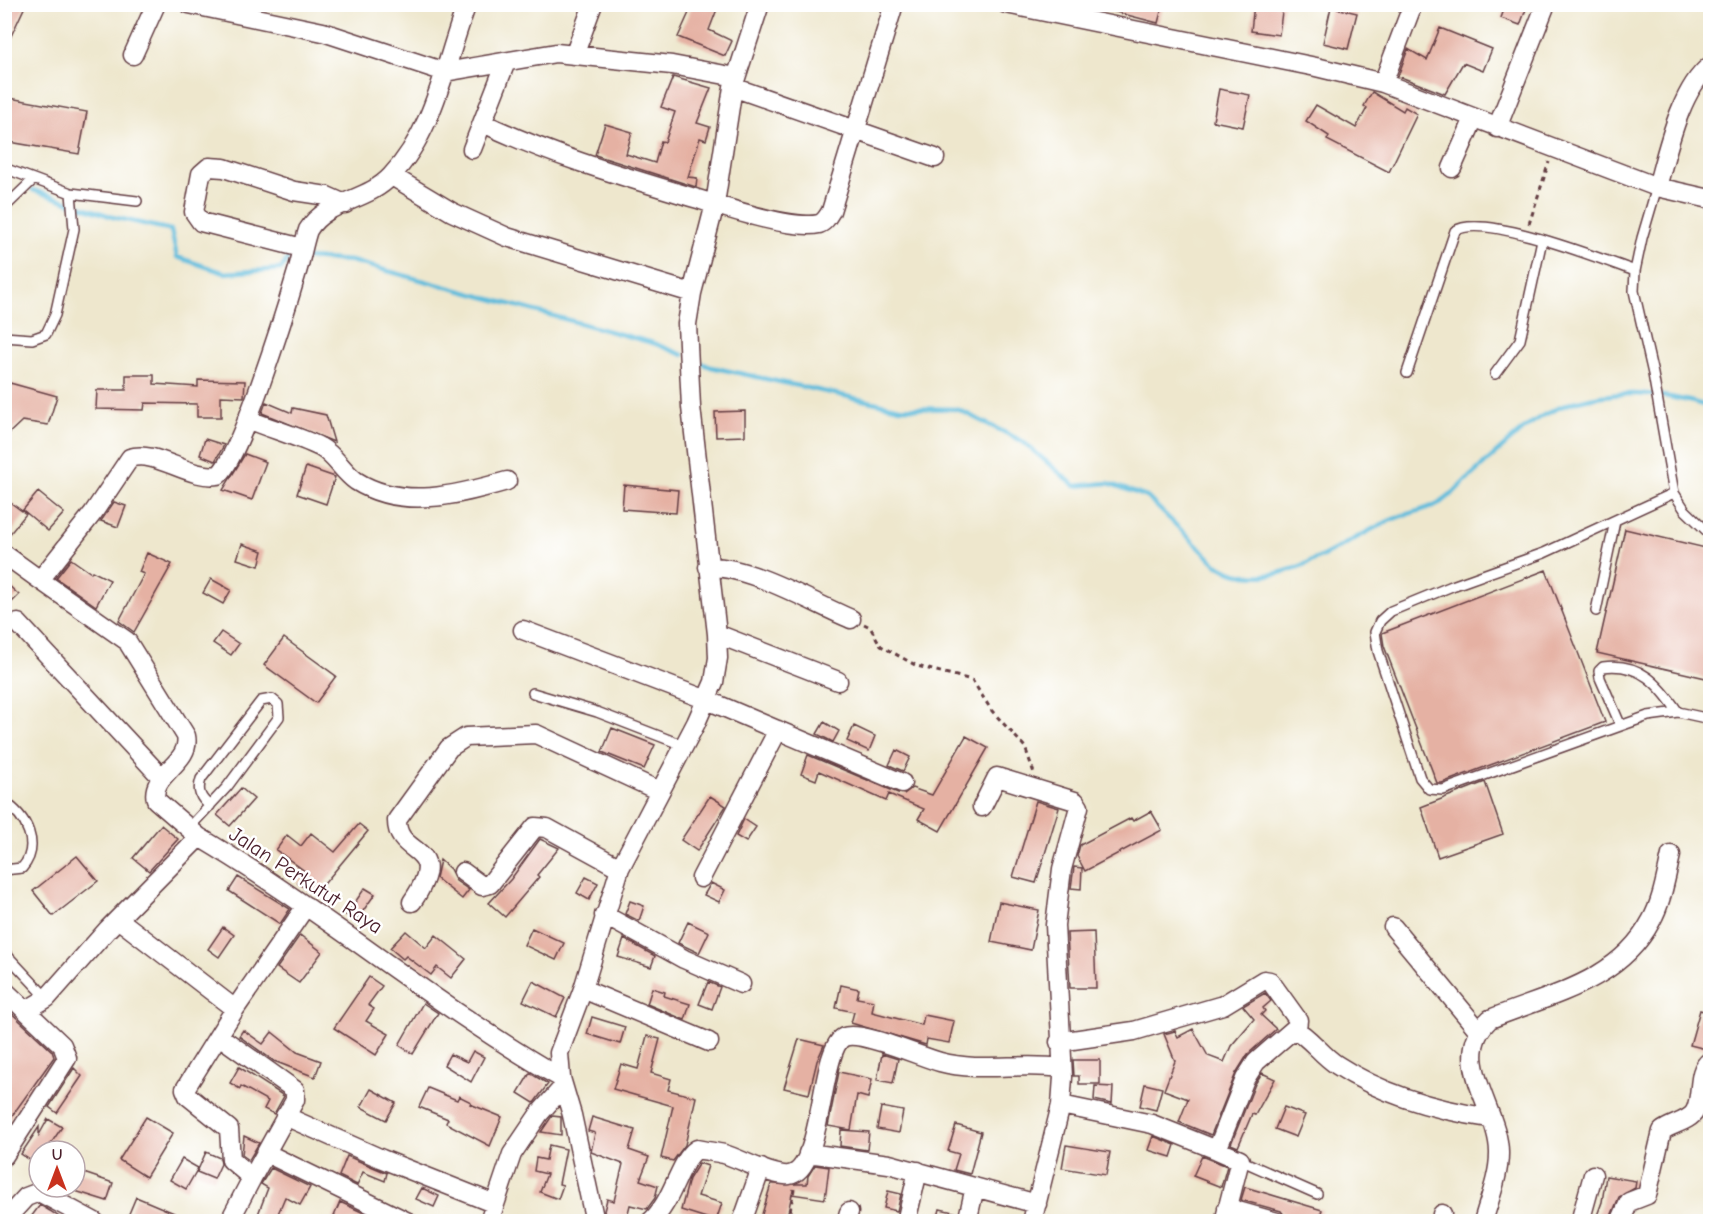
<svg xmlns="http://www.w3.org/2000/svg" width="1715" height="1226" viewBox="0 0 1715 1226" font-family="'Comic Neue',sans-serif">
  <style>
    .lines { fill: none; stroke-linecap: round; stroke-linejoin: round }
    .stream { stroke: #5ebcdc; stroke-width: 4.5 }
    .building { fill: #e5b1a3 }
    .service-casing { stroke: #633d43; stroke-width: 12 }
    .minor-casing { stroke: #633d43; stroke-width: 21 }
    .path { stroke: #633d43; stroke-width: 3; stroke-dasharray: 4.5 4.5; stroke-linecap: butt }
    .service { stroke: #fff; stroke-width: 9 }
    .minor { stroke: #fff; stroke-width: 18 }
    .labels { text-anchor: middle; dominant-baseline: central; stroke-width: 5; stroke-linejoin: round; paint-order: stroke }
    .street-label { font-size: 21px; fill: #4a1f2b; stroke: #fff }
  </style>
  <rect width="100%" height="100%" fill="#fff"/>
  <filter id="ink" filterUnits="userSpaceOnUse"><feTurbulence type="fractalNoise" baseFrequency=".0167" numOctaves="2"/><feDisplacementMap in="SourceGraphic" scale="12" xChannelSelector="R" yChannelSelector="G"/><feConvolveMatrix kernelMatrix="1 2 1 2 8 2 1 2 1" color-interpolation-filters="sRGB"/></filter>
  <filter id="wash" filterUnits="userSpaceOnUse"><feTurbulence type="fractalNoise" baseFrequency=".008" numOctaves="4" result="noise"/><feDisplacementMap in="SourceGraphic" scale="24" xChannelSelector="R" yChannelSelector="G"/><feGaussianBlur stdDeviation="1.35" result="paint"/><feColorMatrix in="noise" values="0 0 0 0 0 0 0 0 0 0 0 0 0 0 0 0 0 1.4 0 .05"/><feComposite in="paint" operator="in"/></filter>
  <g filter="url(#wash)">
    <rect width="100%" height="100%" fill="#eee7cd"/>
    <g class="lines">
      <path class="stream" d="M33 190 113 217 171 230 177 257 225 273 281 269 289 257H298
        M306 258 351 261 653 343 683 355
        M694 360 711 367 900 408 957 409 1022 441 1075 486 1108 483 1147 497 1216 564C1272 601 1340 542 1391 520 1408 513 1428 510 1443 501 1451 496 1459 487 1466 480 1486 463 1504 445 1524 429 1574 387 1651 387 1710 407"/>
    </g>
    <g id="blocks">
      <path class="building" d="M4 4H26L4 51Z
        M693 4H719L709 30 732 41 725 56 678 37Z
        M1101 4H1163L1158 23 1100 8Z
        M1254 4H1283L1279 35 1251 31Z
        M1506 4H1528L1520 25 1501 18Z
        M1331 7 1357 13 1348 49 1323 43Z
        M1440 28 1492 49 1483 71 1463 63 1445 94 1398 76 1408 49 1427 60Z
        M673 77 711 88 697 123 710 127 706 140 700 138 688 177 697 178 696 187 595 155 605 124 632 132 626 154 655 163 661 141 665 142 675 112 661 107Z
        M1219 89 1250 95 1243 127 1213 121Z
        M1372 92 1403 111 1405 107 1417 114 1389 172 1327 140 1329 136 1306 121 1316 105 1356 128 1367 108 1364 106Z
        M4 97 87 112 79 154 4 141Z
        M126 375H154V384L198 387V380L245 381 244 397 221 396V417H197V404L145 403 144 410 96 409 97 390H126Z
        M10 383 57 396 48 425 22 421 4 438V403Z
        M266 402 292 413 293 408 326 415 334 442 262 413Z
        M745 411V436L716 437 715 412Z
        M205 439 224 445 215 461 200 455Z
        M245 454 266 462 252 500 223 490Z
        M306 467 335 477 326 504 297 494Z
        M624 485 678 490 676 513 622 509Z
        M38 492 64 513 48 531 23 510Z
        M4 498 26 514 4 541Z
        M114 502 126 506 118 527 101 521Z
        M1625 529 1710 549V679L1597 653Z
        M242 544 263 551 259 566 237 559Z
        M147 553 172 564 134 632 119 621 144 574 139 572Z
        M71 559 91 573 92 571 110 580 96 606 56 578Z
        M1546 570 1605 722 1442 783H1437L1384 646 1382 633Z
        M211 579 231 590 223 604 203 593Z
        M4 581 19 595 4 610Z
        M221 632 239 644 231 655 213 643Z
        M284 638 336 676 316 703 264 665Z
        M824 722 839 731 833 742 817 734Z
        M854 726 875 736 869 751 847 741Z
        M612 728 655 745 644 769 602 752Z
        M966 736 988 748 940 831 918 819 924 809 889 794 886 801 819 771 816 780 801 774 808 755 898 793 904 794 912 788 932 795Z
        M896 750 910 757 903 771 889 765Z
        M1485 782 1503 834 1438 857 1421 807Z
        M241 788 254 799 230 826 217 815Z
        M710 796 726 806 697 851 681 840Z
        M1036 801 1059 808 1036 883 1013 877Z
        M1151 811 1162 830 1085 871 1077 856 1080 845 1131 818 1133 821Z
        M744 819 756 827 746 842 736 836Z
        M359 824 368 831 315 895 298 883 306 872 276 850 287 835 301 846 311 833 335 852Z
        M161 825 178 839 149 871 133 858Z
        M540 839 559 848 537 875 539 877 505 917 489 903 511 879Z
        M77 856 98 881 53 916 33 891Z
        M440 860 450 869 456 881 469 890 462 899 436 878Z
        M1074 867 1082 868 1081 889 1071 888Z
        M238 877 290 909 280 924 229 891Z
        M586 877 598 883 589 900 577 893Z
        M711 883 725 890 719 902 704 895Z
        M365 888 375 894 356 921 346 915Z
        M630 901 644 906 639 921 625 914Z
        M999 902 1039 910 1031 950 991 942Z
        M688 922 709 932 699 953 678 943Z
        M223 927 234 935 219 957 208 949Z
        M532 928 564 943 556 960 524 945Z
        M406 931 426 948 436 935 466 959 451 978 437 967 431 975 406 956 403 959 390 948Z
        M1094 932 1096 988H1070L1067 933Z
        M300 935 322 952 299 983 277 968Z
        M624 939 655 956 651 967 618 957Z
        M369 977 382 986 368 1005 374 1009 366 1021 389 1034 376 1055 334 1028Z
        M533 981 565 998 556 1017 523 1001Z
        M708 982 720 987 712 1009 699 1004Z
        M841 985 859 989 857 998 874 1001 872 1012 922 1025 924 1015 954 1021 949 1043 927 1039 926 1045 851 1023 854 1012 836 1008Z
        M652 988 665 992 664 996 690 1004 685 1020 647 1004Z
        M1265 993 1271 1001 1263 1008 1265 1011 1261 1015 1276 1029 1248 1054 1236 1073 1211 1135 1179 1122 1188 1099 1164 1090 1175 1061 1164 1034 1175 1031 1178 1037 1193 1029 1208 1056 1224 1062 1231 1046 1254 1019 1243 1006Z
        M423 1003 438 1013 413 1054 399 1045Z
        M4 1006 52 1051 54 1057 4 1127Z
        M1700 1010 1710 1013V1050L1690 1045Z
        M592 1017 625 1027 620 1044 587 1034Z
        M243 1030 263 1044 272 1032 297 1052 321 1061 315 1077 274 1061 239 1036Z
        M647 1036 660 1039 651 1073 671 1079 668 1090 696 1097 685 1145 673 1161 661 1158 673 1106 613 1089 621 1064 638 1069Z
        M799 1039 824 1045 817 1061 809 1094 784 1088Z
        M473 1051 484 1057 471 1082 444 1065 450 1054 467 1062Z
        M882 1054 898 1059 893 1083 877 1080Z
        M1073 1060H1100V1084H1079V1076H1074Z
        M239 1067 284 1096 274 1114 264 1109 268 1101 241 1086 240 1089 230 1083Z
        M74 1068 82 1076 57 1113 49 1107Z
        M839 1072 872 1079 868 1098 857 1095 851 1130 828 1126Z
        M530 1073 548 1084 534 1103 518 1093Z
        M1262 1073 1275 1079 1255 1115 1252 1114 1238 1147 1231 1144 1255 1084Z
        M1145 1084 1162 1088 1156 1110 1140 1106Z
        M1095 1086 1113 1087 1112 1104 1094 1100Z
        M428 1088 457 1100 459 1096 471 1102 470 1104 502 1117 490 1146 446 1123 448 1119 419 1107Z
        M371 1089 396 1103 386 1120 361 1107Z
        M881 1107 903 1111 899 1133 877 1129Z
        M1284 1107 1305 1115 1296 1137 1275 1129Z
        M552 1116 561 1117V1135L541 1132Z
        M146 1117 173 1133 146 1177 119 1160Z
        M592 1117 635 1130 629 1150 649 1157 640 1180 658 1186 655 1198 647 1209 630 1205 626 1221 606 1218 604 1211 607 1199 614 1201 623 1164 591 1152 595 1133 588 1131Z
        M48 1119 62 1127 46 1151H39V1166L21 1154 39 1127V1135Z
        M956 1125 981 1132 970 1174 954 1170 959 1154 948 1151Z
        M841 1130 869 1132 867 1150 840 1146Z
        M244 1136 259 1143 249 1160 242 1155Z
        M1153 1136 1175 1145 1171 1157 1148 1150Z
        M549 1145 566 1149 559 1184 563 1185 558 1199 540 1192 547 1174 534 1171 536 1158 546 1160Z
        M1066 1145 1110 1152 1106 1175 1062 1168Z
        M206 1152 220 1158 221 1164 214 1179 197 1172Z
        M347 1156 387 1173 385 1181 363 1172 357 1185 339 1176Z
        M1202 1156 1227 1166 1221 1187 1193 1176Z
        M182 1159 198 1168 186 1189 170 1180Z
        M699 1163 708 1166 698 1196 722 1203 716 1221 681 1210 689 1179Z
        M815 1165 829 1167 825 1199 792 1194 786 1221H760L771 1184H807L808 1176Z
        M271 1168 310 1187 300 1205 285 1197 275 1221 257 1217 268 1188 261 1184Z
        M75 1170 113 1183 107 1201 75 1191Z
        M1606 1176 1636 1181 1635 1188 1619 1197 1609 1221H1595L1602 1202Z
        M1245 1187 1322 1210 1318 1221H1289L1281 1211 1241 1200Z
        M422 1188 439 1196 434 1207 416 1199Z
        M888 1191 901 1194 897 1211 884 1208Z
        M136 1197 148 1202 193 1221H140L128 1216Z
        M340 1202 381 1221H332Z
        M40 1205 50 1211 65 1221H28Z
        M940 1209 958 1213 956 1221H937Z"/>
    </g>
  </g>
  <g filter="url(#ink)">
    <use href="#blocks" fill-opacity="0" stroke="#633d43" stroke-width="1.5"/>
    <g class="lines">
      <defs>
        <path id="service" d="M4 168 71 193 74 229 55 315 46 334 32 339 4 337
          M1657 187 1642 238 1635 271 1634 291 1653 374 1674 493 1685 510 1710 534
          M71 193 137 201
          M4 208 33 180
          M1407 373 1455 231C1482 212 1601 259 1635 271
          M1495 374 1520 340 1542 240
          M1674 493 1544 553 1452 586 1391 611 1380 621 1375 632 1378 651 1420 778 1429 789 1443 790 1648 716 1678 712 1710 719
          M1596 611 1615 521
          M533 693 597 712 685 746
          M1620 724 1600 678 1599 671 1603 667C1640 662 1659 684 1678 712
          M4 802C27 816 41 846 22 868L4 870
          M188 829 227 787 279 717 278 704 272 699 261 701 201 779C197 791 200 798 210 806
          M4 952 47 998
          M1240 1160 1317 1194"/>
        <path id="minor" d="M189 4 323 32 445 72 556 53 672 65 736 77
          M1006 4 1316 67 1383 83 1657 187 1710 199
          M575 53 593 4
          M133 55 156 4
          M1383 83 1413 4
          M733 87 935 158
          M483 123C552 156 625 177 698 199 726 208 792 230 819 224 825 222 828 216 831 211L894 4
          M1497 128 1546 4
          M472 149 506 62
          M1452 168 1474 118
          M392 176 452 212 507 237 692 293
          M1657 187C1667 152 1680 89 1710 66
          M302 248 201 222 194 212 201 174 209 167 224 168 294 191 327 196 345 204
          M247 419C271 429 297 436 320 447 335 455 342 471 356 481 402 510 458 495 507 481
          M4 554 40 580
          M708 567C748 565 813 603 851 619
          M18 623 162 778
          M523 630 707 700 902 783
          M717 634 838 681
          M982 807 997 777 1075 801 1079 807 1062 869 1055 925 1063 1077 1061 1105 1032 1222
          M199 837 156 800C149 774 192 763 186 736L127 641 40 580 93 513 130 458C155 449 190 480 218 475 238 464 287 306 296 275 301 260 303 245 308 230 326 200 367 202 391 176 435 130 445 62 467 4
          M463 872 482 886 490 884 535 827 547 828 620 868
          M701 878 778 730
          M412 902C453 842 396 859 397 820L449 748 466 737 536 734 659 791
          M604 915 684 959 741 984
          M118 919 235 1009
          M1393 927 1479 1031
          M583 989 709 1042
          M4 990 62 1045 67 1058 4 1156
          M27 1010 47 998 108 929 199 837C324 911 435 1006 561 1078
          M219 1036 295 1090V1100L252 1178
          M1059 1042 1134 1031 1223 1005 1264 980 1270 981 1298 1020 1297 1029
          M1061 1105 1152 1124 1217 1150 1245 1079 1256 1062 1294 1029C1310 1037 1321 1055 1337 1065 1383 1095 1435 1110 1490 1118
          M285 1116 382 1159 495 1204
          M1217 1150 1240 1160 1224 1222
          M266 1153 408 1222
          M808 1153 889 1164 1037 1204
          M1227 1208 1277 1222
          M4 1221 26 1197 39 1192 95 1222
          M229 1222 252 1178 231 1160 229 1129 188 1096 185 1089 235 1009 306 906
          M489 1222 512 1154 539 1114 563 1087
          M595 1222 572 1115 561 1078 559 1053 583 989 620 868 696 723 714 682 718 658 717 634 691 407 687 324 692 293 715 204 733 87 760 4
          M650 1222C674 1201 678 1162 697 1149 706 1151 715 1152 724 1154 741 1159 772 1177 789 1175 824 1171 819 1049 844 1037 861 1030 921 1057 940 1062 981 1073 1021 1062 1062 1068
          M742 1222 761 1168
          M846 1222 849 1212
          M906 1222 918 1171
          M967 1222 975 1187
          M1441 1222 1442 1214
          M1483 1222C1489 1200 1499 1176 1499 1154 1500 1109 1447 1058 1490 1019 1549 995 1619 982 1651 921 1662 902 1666 876 1671 855
          M1580 1222 1593 1175
          M1620 1222 1629 1202 1647 1195 1662 1131C1671 1124 1690 1121 1695 1111 1703 1096 1696 1070 1710 1061"/>
      </defs>
      <use href="#service" class="service-casing"/>
      <use href="#minor" class="minor-casing"/>
      <path class="path" d="M1529 224 1549 162
        M864 624 870 627 881 646 917 666 972 680 992 711 1025 747 1034 773
        M790 1211 794 1189"/>
      <use href="#service" class="service"/>
      <use href="#minor" class="minor"/>
    </g>
  </g>
  <g class="labels">
    <g class="street-label">
      <text transform="translate(306 880) rotate(33)">Jalan Perkutut Raya</text>
    </g>
  </g>
  <rect width="1715" height="1226" fill="none" stroke="#fff" stroke-width="24"/>
  <g transform="translate(57 1169)"><circle r="28" fill="#ffffff" stroke="#b7a5aa" stroke-width="1.5"/>
  <path d="M0-4.5L10 22L0 15L-10 22Z" fill="#c8321e"/>
  <text y="-9" font-size="16" font-weight="bold" text-anchor="middle" fill="#4a1f2b">U</text>
  </g>
</svg>
